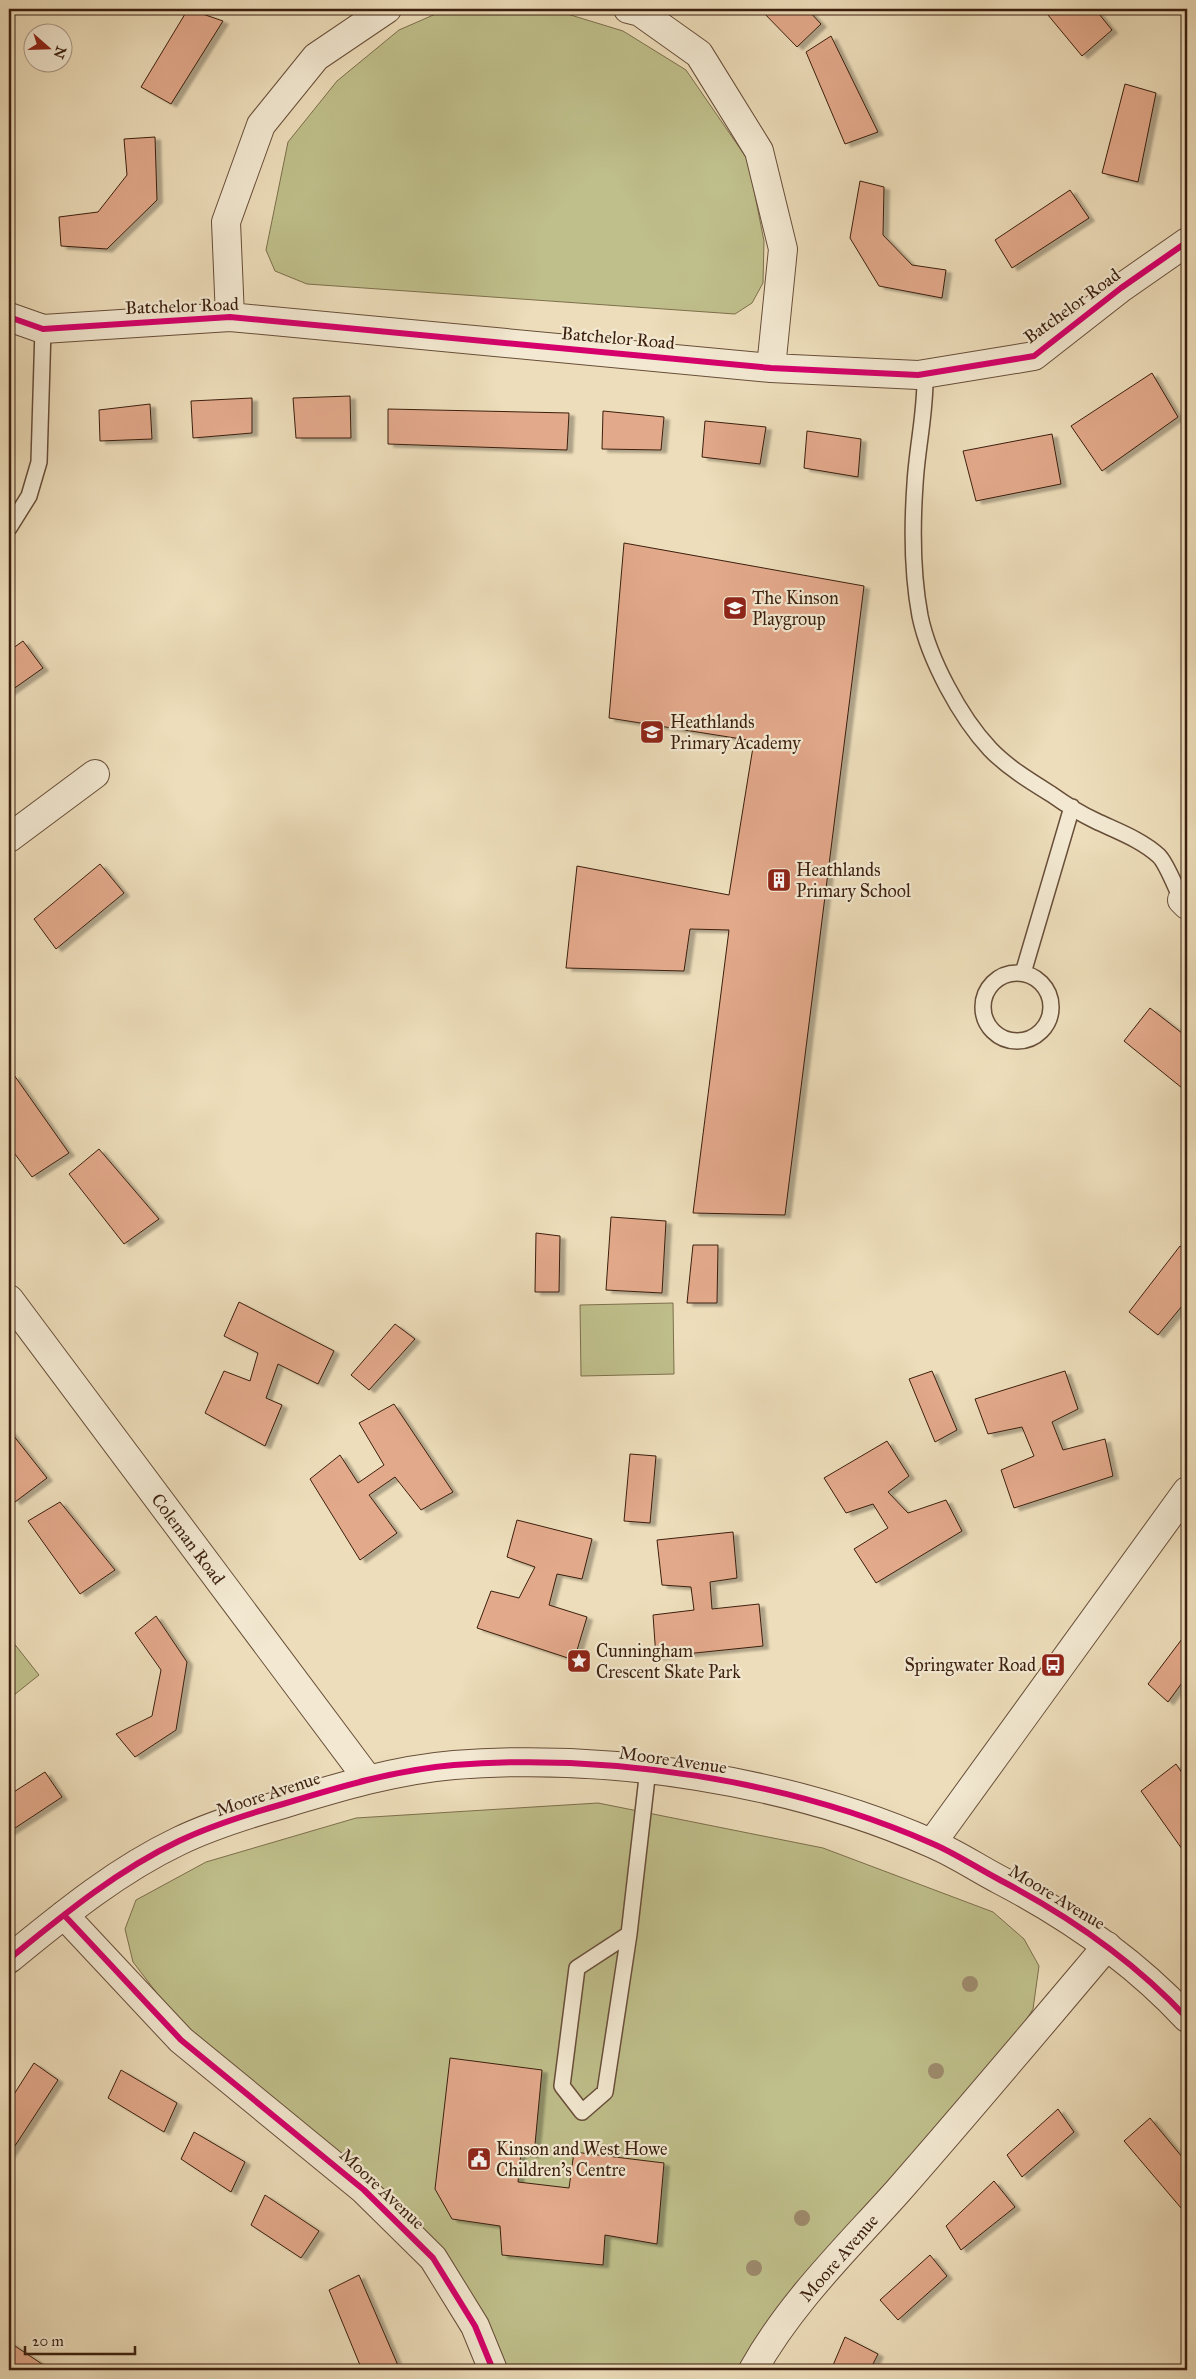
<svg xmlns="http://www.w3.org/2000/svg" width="1196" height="2379" viewBox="0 0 1196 2379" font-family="'IM FELL Great Primer',serif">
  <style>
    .green { fill: #bfbf8b; stroke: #7d6f4c }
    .building { fill: #e3a98b; stroke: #3b1f0e; filter: url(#shadow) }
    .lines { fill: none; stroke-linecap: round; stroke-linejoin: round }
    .service-casing { stroke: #684e39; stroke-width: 18 }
    .minor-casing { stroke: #684e39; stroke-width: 30 }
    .tertiary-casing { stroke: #684e39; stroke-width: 30 }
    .service { stroke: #f3e9d2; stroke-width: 15 }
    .minor { stroke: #f3e9d2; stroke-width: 28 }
    .tertiary { stroke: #f3e9d2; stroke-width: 28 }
    .cycleway-casing { stroke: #f3e9d2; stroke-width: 9 }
    .cycleway { stroke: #d6006c; stroke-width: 6 }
    .tree { fill: #9d8a6c }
    .labels { text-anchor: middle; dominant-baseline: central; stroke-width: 4.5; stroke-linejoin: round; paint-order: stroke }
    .street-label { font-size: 18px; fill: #3b1f0e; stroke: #f3e9d2 }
    .poi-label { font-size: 18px; fill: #3b1f0e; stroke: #f3e9d2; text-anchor: start }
  </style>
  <defs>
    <filter id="shadow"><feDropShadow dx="5.5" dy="3" stdDeviation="1" flood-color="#0004"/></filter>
  </defs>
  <rect width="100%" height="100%" fill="#edddba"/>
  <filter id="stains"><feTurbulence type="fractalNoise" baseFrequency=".004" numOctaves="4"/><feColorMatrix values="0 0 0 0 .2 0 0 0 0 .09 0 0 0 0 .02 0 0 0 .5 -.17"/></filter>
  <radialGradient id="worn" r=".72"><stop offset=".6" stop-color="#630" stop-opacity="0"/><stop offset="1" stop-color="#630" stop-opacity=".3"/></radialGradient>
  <path class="green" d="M447 9H551L623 31 686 70 748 160 764 241 763 283 752 303 735 314 307 284 275 271 266 250 288 142 337 81 399 30Z
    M673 1303 674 1374 581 1376 580 1305Z
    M9 1637 39 1675 9 1699Z
    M598 1803 823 1848 993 1912 1024 1939 1039 1966 1033 2009 972 2106 753 2370H493L433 2258 176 2018 133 1962 125 1929 136 1900 206 1862 356 1818Z"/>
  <path class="building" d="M188 9 223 21 171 104 141 87Z
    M760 9H807L821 24 797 47Z
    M1043 9H1095L1112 30 1082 56Z
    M831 36 878 132 845 144 806 52Z
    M1125 84 1156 93 1138 182 1102 173Z
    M155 137 157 200 107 249 61 246 59 217 98 212 127 175 124 139Z
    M860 181 884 187 883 235 912 265 946 270 942 298 879 286 850 238Z
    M1070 190 1089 218 1012 268 995 240Z
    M1152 373 1178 417 1102 471 1071 426Z
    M350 396 351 438H296L293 398Z
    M252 398V433L193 438 191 401Z
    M150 404 152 439 100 441 99 410Z
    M388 409 569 413 567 450 388 444Z
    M603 411 664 417 661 450 602 449Z
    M705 421 766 427 760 464 702 457Z
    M807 431 861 439 858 477 804 468Z
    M1052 434 1061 484 976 501 963 451Z
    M624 543 864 586 785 1215 693 1213 729 930 690 929 684 971 566 968 577 866 729 895 754 741 609 718Z
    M23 641 43 668 9 692V651Z
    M100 864 124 893 56 949 34 919Z
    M1150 1008 1187 1037V1092L1124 1041Z
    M14 1075 69 1153 32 1177 9 1146V1079Z
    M99 1149 159 1219 124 1244 69 1174Z
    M611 1217 666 1221 662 1293 606 1290Z
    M536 1233 560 1236 559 1292H535Z
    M693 1245H718L717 1303H687Z
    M1180 1246 1187 1251V1300L1158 1335 1129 1312Z
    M239 1302 334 1351 318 1384 278 1364 266 1398 282 1405 265 1446 205 1413 224 1371 250 1381 258 1353 224 1336Z
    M395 1324 415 1339 369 1390 351 1375Z
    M932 1371 957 1430 935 1442 909 1379Z
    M1065 1371 1078 1409 1052 1422 1063 1450 1105 1439 1113 1476 1014 1508 1001 1470 1034 1456 1022 1427 988 1434 975 1399Z
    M394 1404 453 1492 421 1510 395 1477 369 1495 397 1533 360 1560 310 1479 340 1455 358 1483 384 1465 359 1423Z
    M9 1430 47 1478 15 1502 9 1493Z
    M887 1441 909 1476 888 1492 908 1513 946 1500 962 1531 876 1583 854 1549 888 1528 873 1504 846 1513 824 1478Z
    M630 1454 656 1456 650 1523 624 1521Z
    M60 1502 115 1570 80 1594 28 1521Z
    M517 1520 592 1539 582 1579 557 1574 549 1605 587 1617 574 1660 477 1628 491 1591 519 1598 535 1567 507 1557Z
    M733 1532 737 1578 710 1582 712 1609 759 1604 763 1646 656 1657 653 1615 694 1610 691 1587 662 1585 657 1540Z
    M156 1616 187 1662 176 1730 135 1757 116 1734 152 1716 161 1670 135 1633Z
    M1185 1635H1187V1676L1168 1702 1148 1684Z
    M1176 1764 1187 1780V1856L1141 1791Z
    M45 1772 62 1797 9 1832V1795Z
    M450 2058 542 2070 534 2155 521 2152 518 2182 569 2188 574 2152 664 2163 657 2244 605 2235 603 2265 502 2255 500 2226 452 2219 435 2189Z
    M34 2063 58 2080 9 2155V2102Z
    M121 2070 177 2103 164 2132 108 2098Z
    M1058 2109 1074 2132 1022 2177 1007 2155Z
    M1150 2118 1187 2163V2215L1124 2141Z
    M194 2132 245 2162 231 2192 181 2159Z
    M994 2181 1015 2207 961 2250 946 2226Z
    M265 2195 319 2231 301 2258 251 2225Z
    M930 2255 947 2276 898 2320 880 2300Z
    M359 2275 400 2370H362L329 2290Z
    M845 2337 878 2354 870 2370H831Z
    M9 2342 51 2370H9Z"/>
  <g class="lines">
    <defs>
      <path id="service" d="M925 374C926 411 917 447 915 484 912 527 912 573 920 616 929 659 960 717 990 749 1007 767 1030 781 1051 794 1065 804 1081 814 1096 821 1117 831 1142 840 1159 856 1167 864 1176 889 1182 900
        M9 528 29 496 39 462 43 329
        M1023 973 1072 807
        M983 1007a34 34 0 1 1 68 0a34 34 0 1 1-68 0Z
        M629 1934 577 1968 562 2086 582 2112 605 2092 629 1934 648 1769"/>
      <path id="minor" d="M628 9 640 12 699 54 759 151 783 249 771 368
        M9 317 43 329 230 317 771 368 918 375 1034 356 1121 288 1187 242
        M230 317 226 222 261 125 316 57 387 9
        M9 838 95 774
        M1182 900 1187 905
        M9 1299 367 1778
        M932 1843 1187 1491
        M64 1915 181 2040 364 2190 433 2258 475 2326 493 2370
        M753 2370C791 2302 847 2248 898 2191 969 2110 1038 2028 1107 1946"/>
      <path id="tertiary" d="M9 1959C63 1915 116 1871 179 1841 212 1825 248 1814 283 1804 339 1787 395 1770 454 1765 609 1753 788 1780 931 1843 955 1853 977 1868 1000 1880 1069 1916 1134 1961 1187 2018"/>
    </defs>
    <use href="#service" class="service-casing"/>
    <use href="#minor" class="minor-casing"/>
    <use href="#tertiary" class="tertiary-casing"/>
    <use href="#service" class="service"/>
    <use href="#minor" class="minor"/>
    <use href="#tertiary" class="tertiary"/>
    <defs>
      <path id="cycleway" d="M9 317 43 329 230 317 771 368 918 375 1034 356 1121 288 1187 242
        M64 1915 181 2040 364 2190 433 2258 475 2326 493 2370
        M9 1959C63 1915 116 1871 179 1841 212 1825 248 1814 283 1804 339 1787 395 1770 454 1765 609 1753 788 1780 931 1843 955 1853 977 1868 1000 1880 1069 1916 1134 1961 1187 2018"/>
    </defs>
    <use href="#cycleway" class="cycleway-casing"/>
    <use href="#cycleway" class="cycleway"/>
  </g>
  <g class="tree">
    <circle cx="970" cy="1984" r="8"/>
    <circle cx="936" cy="2071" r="8"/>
    <circle cx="802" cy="2218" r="8"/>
    <circle cx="754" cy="2268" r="8"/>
  </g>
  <defs>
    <symbol id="school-square" viewBox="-11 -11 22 22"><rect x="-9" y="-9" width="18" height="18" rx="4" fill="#8f2418" stroke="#f3e9d2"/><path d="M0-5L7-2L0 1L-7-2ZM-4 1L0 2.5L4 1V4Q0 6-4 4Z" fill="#fff"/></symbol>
    <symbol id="building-square" viewBox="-11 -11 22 22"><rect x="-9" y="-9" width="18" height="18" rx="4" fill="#8f2418" stroke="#f3e9d2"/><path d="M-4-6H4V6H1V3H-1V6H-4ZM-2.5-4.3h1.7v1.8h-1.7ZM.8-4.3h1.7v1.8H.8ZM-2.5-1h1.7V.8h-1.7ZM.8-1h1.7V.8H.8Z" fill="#fff"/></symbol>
    <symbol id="sight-square" viewBox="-11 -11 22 22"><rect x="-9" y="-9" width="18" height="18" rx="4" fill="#8f2418" stroke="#f3e9d2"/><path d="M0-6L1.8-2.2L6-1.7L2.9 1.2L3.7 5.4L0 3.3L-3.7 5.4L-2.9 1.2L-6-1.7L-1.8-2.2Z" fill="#fff"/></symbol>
    <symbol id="bus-square" viewBox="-11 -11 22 22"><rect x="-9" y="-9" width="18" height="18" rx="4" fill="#8f2418" stroke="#f3e9d2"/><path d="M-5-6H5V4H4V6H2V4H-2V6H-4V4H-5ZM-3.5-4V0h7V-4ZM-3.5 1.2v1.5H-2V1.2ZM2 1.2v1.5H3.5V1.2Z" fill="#fff"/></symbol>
    <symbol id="civic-square" viewBox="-11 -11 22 22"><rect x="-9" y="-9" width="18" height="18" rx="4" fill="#8f2418" stroke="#f3e9d2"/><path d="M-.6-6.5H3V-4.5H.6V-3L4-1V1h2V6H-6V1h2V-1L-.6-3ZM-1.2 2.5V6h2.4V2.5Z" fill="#fff"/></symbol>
  </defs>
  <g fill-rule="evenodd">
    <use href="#school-square" x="721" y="594" width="28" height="28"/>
    <use href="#school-square" x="638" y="718" width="28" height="28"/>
    <use href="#building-square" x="765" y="866" width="28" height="28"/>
    <use href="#sight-square" x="565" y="1647" width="28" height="28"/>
    <use href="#bus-square" x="1039" y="1651" width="28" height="28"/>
    <use href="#civic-square" x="465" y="2145" width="28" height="28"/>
  </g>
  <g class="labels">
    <g class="street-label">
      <text transform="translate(182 306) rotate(-2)">Batchelor Road</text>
      <text transform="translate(1072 306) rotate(-36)">Batchelor Road</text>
      <text transform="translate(618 338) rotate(5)">Batchelor Road</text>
      <text transform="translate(188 1539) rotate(53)">Coleman Road</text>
      <text transform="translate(673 1760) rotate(8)">Moore Avenue</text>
      <text transform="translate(268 1794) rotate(-18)">Moore Avenue</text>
      <text transform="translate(1057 1897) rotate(31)">Moore Avenue</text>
      <text transform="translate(382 2189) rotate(43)">Moore Avenue</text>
      <text transform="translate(839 2258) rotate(-49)">Moore Avenue</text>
    </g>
    <g class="poi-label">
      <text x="752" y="598">The Kinson<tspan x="752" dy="21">Playgroup</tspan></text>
      <text x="670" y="722">Heathlands<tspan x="670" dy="21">Primary Academy</tspan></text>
      <text x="796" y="870">Heathlands<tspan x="796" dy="21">Primary School</tspan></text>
      <text x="596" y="1651">Cunningham<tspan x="596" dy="21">Crescent Skate Park</tspan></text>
      <text x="1036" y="1665" text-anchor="end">Springwater Road</text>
      <text x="496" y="2149">Kinson and West Howe<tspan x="496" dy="21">Children's Centre</tspan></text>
    </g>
  </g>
  <rect width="1196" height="2379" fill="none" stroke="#edddba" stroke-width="30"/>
  <rect x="10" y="10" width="1176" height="2359" fill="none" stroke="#3b1f0e" stroke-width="2.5"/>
  <rect x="15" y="15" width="1166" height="2349" fill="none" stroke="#3b1f0e"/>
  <g transform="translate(48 48) rotate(110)"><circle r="24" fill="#f3e9d2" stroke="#a99884"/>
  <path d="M0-4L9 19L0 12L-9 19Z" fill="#8f2418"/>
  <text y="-8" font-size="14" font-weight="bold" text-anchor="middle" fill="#3b1f0e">N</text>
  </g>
  <path d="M25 2346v8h110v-8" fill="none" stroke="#3b1f0e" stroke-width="2.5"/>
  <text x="32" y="2346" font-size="15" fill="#3b1f0e" stroke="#f3e9d2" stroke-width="4" paint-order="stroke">20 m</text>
  <rect width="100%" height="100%" filter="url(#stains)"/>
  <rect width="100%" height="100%" fill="url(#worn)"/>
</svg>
